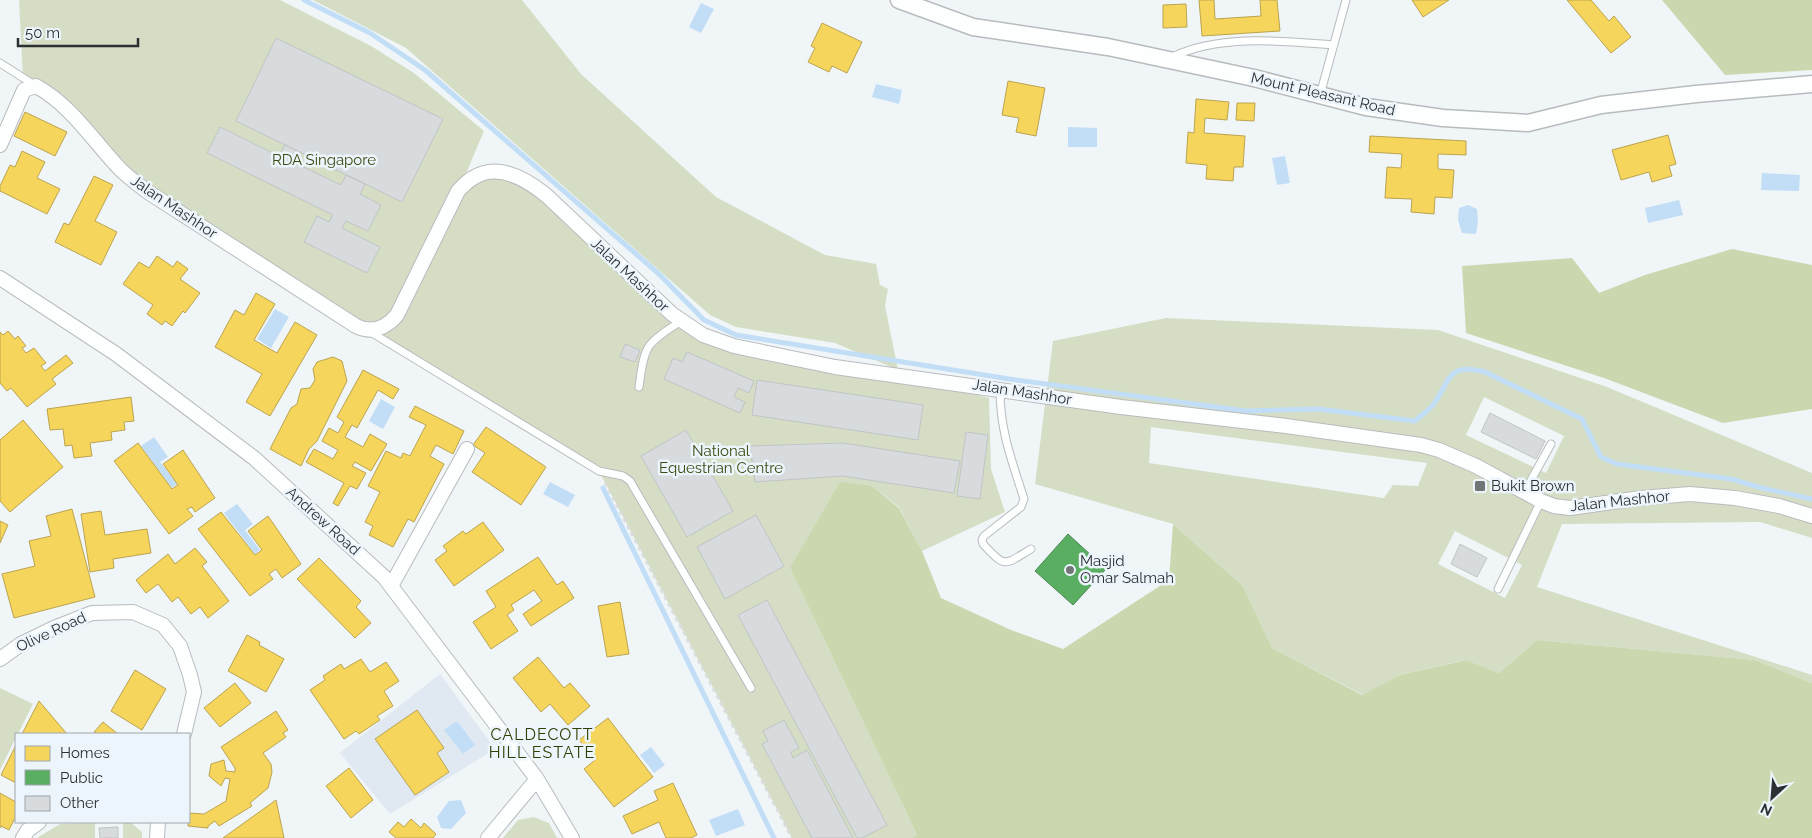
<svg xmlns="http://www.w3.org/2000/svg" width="1812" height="838" viewBox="0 0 1812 838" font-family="Raleway,sans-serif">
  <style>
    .built { fill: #e0e9f2 }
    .green { fill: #d5dec5; fill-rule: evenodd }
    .forest { fill: #cbd7af }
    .water { fill: #c2def7 }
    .homes { fill: #f6d55c; stroke: #baa450 }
    .public { fill: #5aae61; stroke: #4c8853 }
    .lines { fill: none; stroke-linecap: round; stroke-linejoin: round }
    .stream { stroke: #c2def7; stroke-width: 5 }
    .building { fill: #d7dbdd; stroke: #c0c4c6 }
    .service-casing { stroke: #b8bbbe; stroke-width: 9 }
    .minor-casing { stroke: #b8bbbe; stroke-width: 16 }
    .tertiary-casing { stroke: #b8bbbe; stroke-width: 19 }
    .path { stroke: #dbdcdd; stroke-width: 3; stroke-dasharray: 4 4; stroke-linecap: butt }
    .service { stroke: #fdfefe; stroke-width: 7 }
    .minor { stroke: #fdfefe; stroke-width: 14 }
    .tertiary { stroke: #fdfefe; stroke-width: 16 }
    .poi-dot { fill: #717578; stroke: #edf5fc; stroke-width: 2 }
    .labels { text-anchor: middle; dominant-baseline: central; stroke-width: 5; stroke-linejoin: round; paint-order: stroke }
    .street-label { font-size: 15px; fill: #2d3033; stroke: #edf5fc }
    .park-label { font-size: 15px; fill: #3e4911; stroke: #edf5fc }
    .poi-label { font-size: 15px; fill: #2d3033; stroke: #edf5fc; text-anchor: start }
    .neighbourhood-label { font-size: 16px; letter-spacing: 1px; fill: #333d01; stroke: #edf5fc }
  </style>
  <rect width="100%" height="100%" fill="#f0f5f8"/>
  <path class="built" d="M440 674 495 749 390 814 340 753Z"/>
  <path class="green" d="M19 0H280L371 46 414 73 484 131 459 190 474 179 520 178 706 335 912 378 989 398 991 469 1005 512 922 551 899 507 872 486 790 568 917 835 912 838H792L599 471 147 191 23 78Z
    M313 0H522L581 74 716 197 825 255 876 264 880 285 888 289 885 306 898 370 835 343 736 327 710 315 406 48Z
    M1166 318 1438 330 1607 387 1812 473V538L1760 522 1562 524 1537 587 1812 675V683L1755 660 1537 640 1499 673 1465 660 1400 675 1363 695 1272 648 1243 586 1173 524 1035 484 1053 341ZM1484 397 1564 436 1546 473 1466 435ZM1151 428V427L1427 463 1418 486 1393 485 1384 498 1149 463ZM1455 531 1522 565 1505 598 1438 564Z
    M0 688 33 704 18 734H16V737L0 770Z
    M534 817 549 823 557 838H503L518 820Z
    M123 822H130L142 832V838H123Z
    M95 823V838H37L60 824Z"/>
  <path class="forest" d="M1662 0H1812V70L1725 75Z
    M1732 249 1812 265V409L1723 423 1604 378 1466 333 1462 266 1572 258 1599 293 1645 275Z
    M840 482 872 486 899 508 922 551 941 598 1011 630 1063 649 1169 580 1173 524 1243 586 1272 648 1362 695 1400 675 1466 660 1499 673 1537 640 1755 660 1812 683V838H912L917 835 790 568Z"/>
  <path class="water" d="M701 3 714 9 701 33 689 27Z
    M876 84 902 90 899 104 872 97Z
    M1068 127 1097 128V147H1068Z
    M1285 156 1290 183 1277 185 1272 158Z
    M1762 173 1800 175 1799 191 1761 190Z
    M1679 200 1683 215 1648 223 1645 208Z
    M1468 205 1477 209 1478 222 1476 234 1462 233 1458 220 1459 208Z
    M275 309 289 317 271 348 257 339Z
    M381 399 395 407 383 429 369 421Z
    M154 437 168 457 160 462 177 484 172 488 141 446Z
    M550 482 575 495 568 507 543 494Z
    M237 504 253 524 245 530 260 550 255 554 224 513Z
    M457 721 475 745 463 754 444 730Z
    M651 747 665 765 654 773 640 755Z
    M461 800 466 813 451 829 441 828 437 817 449 801Z
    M738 809 745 825 716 836 709 820Z"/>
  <path class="homes" d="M1199 0H1214L1215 19 1261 16 1260 0H1277L1280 31 1202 36Z
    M1412 0H1449L1423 17Z
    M1567 0H1591L1609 21 1614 16 1631 37 1611 53Z
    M1186 4 1187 27 1163 28V5Z
    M822 23 862 42 847 73 832 66 829 72 808 62 815 48 811 46Z
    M1008 81 1045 88 1036 136 1016 132 1019 118 1002 115Z
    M1196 99 1229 102 1227 120 1205 118 1204 133 1245 136 1243 167H1234L1233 181 1206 179 1207 165 1186 163 1188 132 1194 133Z
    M1237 103H1255L1254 121 1236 120Z
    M25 112 67 132 55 156 14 136Z
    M1668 135 1676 164 1669 166 1672 176 1652 182 1649 172 1621 180 1612 150Z
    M1370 136 1466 141V155L1438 154V169L1454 170 1452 198 1435 197 1434 214 1411 212 1412 199 1385 198 1387 167 1401 168 1402 154 1369 152Z
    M22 151 45 162 37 178 60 189 47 214 0 191V186L10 165 15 167Z
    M94 176 113 185 95 221 117 232 101 265 55 242 64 223 69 225Z
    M157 256 173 267 177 261 188 269 180 279 200 293 185 313 183 311 172 326 165 321 162 325 147 314 153 305 123 284 139 262 149 268Z
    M256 293 275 304 254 340 277 353 295 322 317 335 270 416 246 402 262 374 215 347 235 310 244 315Z
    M8 331 15 339 18 336 26 346 22 348 26 353 34 348 46 363 41 366 45 371 66 355 73 363 52 379 56 384 27 407 11 388 7 391 0 383V332L3 335Z
    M333 357 342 361 347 381 317 441 309 449 301 466 270 449 291 408 297 404 301 389 310 388 315 380 313 369 317 362Z
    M363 370 399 389 393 399 378 390 357 428 352 425 345 437 363 447 370 434 387 444 371 471 355 462 352 466 366 473 357 489 350 486 338 506 333 503 344 483 306 462 314 449 333 459 338 450 322 441 329 428 338 433 344 422 337 417Z
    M131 397 134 421 124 422 125 430 111 432 112 440 90 443 92 456 74 458 72 445 65 446 63 429 50 430 47 409Z
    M415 406 464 431 453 454 436 445 430 456 444 464 414 522 408 519 393 547 369 535 373 526 365 522 380 492 368 486 386 451 401 458 403 453 410 456 426 425 409 417Z
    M23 420 63 467 10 512 0 501V440Z
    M486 427 546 467 521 505 472 472 485 453 473 445Z
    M138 443 172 489 178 485 163 464 183 450 215 498 195 512 192 507 187 509 193 516 169 534 114 461Z
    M72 509 95 597 14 618 2 574 35 566 29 541 51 536 46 516Z
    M101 511 105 535 147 529 151 553 113 559 114 568 90 572 81 514Z
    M221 512 255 555 262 550 248 531 268 516 301 564 282 578 276 569 269 574 273 579 250 596 198 529Z
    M0 521 8 525 0 543Z
    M483 522 504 550 454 586 435 560 447 551 443 546 463 531 466 534Z
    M195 548 207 562 202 566 229 601 208 618 200 607 191 614 178 597 172 602 158 584 146 593 136 580 168 554 175 564Z
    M538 557 557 585 563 581 574 598 531 626 523 614 542 601 534 590 511 605 514 610 507 615 518 631 491 649 473 622 496 607 486 591Z
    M319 558 361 601 356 607 371 623 355 638 297 579Z
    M620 602 629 654 607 657 598 606Z
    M247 635 260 642 259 645 284 659 266 692 228 671Z
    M538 657 564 688 570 683 590 706 568 725 550 704 541 712 513 678Z
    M361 659 370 672 386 662 399 681 384 691 393 706 377 716 380 720 359 734 356 731 344 739 310 690 325 680 323 676 341 664 344 669Z
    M135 670 166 689 142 730 111 711Z
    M235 683 251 703 220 727 204 708Z
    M39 701 67 734H22Z
    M417 710 444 748 437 753 449 772 415 795 375 739Z
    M276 711 288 730 283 733 286 737 263 753 271 764 272 772 268 788 250 803 252 806 219 826 215 821 208 826V828L188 826 189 813 204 814 226 801 230 779 225 778 221 786 209 776 211 764 224 760 226 771 235 772V768L221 747Z
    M608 718 653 777 614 807 584 769 595 760 579 740Z
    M103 722 118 734H97L94 732Z
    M16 745V783L1 775Z
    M349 768 373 800 351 818 326 786Z
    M673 783 697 835 691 838H666L659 822 632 834 623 816 658 800 654 791Z
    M0 793 16 802V816L9 830 1 826 0 828Z
    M276 800 284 838H223Z
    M411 819 421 828 424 823 436 834 433 838H396L389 832 398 822 404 827Z"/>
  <path class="public" d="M1068 534 1106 569 1073 605 1035 571Z"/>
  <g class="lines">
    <path class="stream" d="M304 0 370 33 425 70 659 274 704 320 736 335 1009 379 1246 411 1318 409 1415 421C1420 416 1428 411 1433 405 1451 380 1447 362 1485 372L1582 419 1601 457 1617 464 1731 479 1762 488 1812 499
      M603 488 774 838"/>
  </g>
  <path class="building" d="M276 38 443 119 402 202 236 121Z
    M220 127 279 156 285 145 300 152 295 163 341 185 346 175 365 184 360 194 381 205 368 231 346 221 342 228 380 247 367 273 304 242 317 216 329 222 333 215 207 153Z
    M625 344 640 350 635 362 620 357Z
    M687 352 754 381 749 393 738 388 734 397 745 402 740 413 664 379 673 358 682 362Z
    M757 380 923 405 918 440 752 415Z
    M1490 413 1545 441 1536 459 1481 432Z
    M686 430 733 511 687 537 641 456Z
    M966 432 988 435 980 499 957 496Z
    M843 443 960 461 954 493 842 476 755 482 750 446Z
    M756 515 784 566 725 599 697 547Z
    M1460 544 1487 558 1477 577 1451 564Z
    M767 600 887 825 862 838H857L738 615Z
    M784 720 799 748 791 752 793 758 807 750 853 838H812L762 744 768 741 763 731Z
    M118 827V838H100L99 828Z"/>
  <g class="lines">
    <defs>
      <path id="service" d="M1172 57C1221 34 1281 41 1334 45
        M0 63 36 86
        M1320 95 1346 0
        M369 331 599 471 623 476 630 481 751 688
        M639 387C641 375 642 355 650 345 658 335 671 328 681 321
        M1000 390C1000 431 1012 461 1024 499L1021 507 984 536 982 540 983 544C1006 569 1004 565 1031 549
        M1525 491 1551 444
        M1498 589 1541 501"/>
      <path id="minor" d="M0 145 24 90 36 86C72 106 93 141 121 170 129 178 139 185 148 192L356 326C372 334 386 328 397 315L458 191C462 187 467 181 473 178 497 162 526 179 546 195L672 314 703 335 734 346 835 367 1121 407 1286 426 1421 445 1439 450 1476 466 1541 501 1554 506 1570 508 1641 498 1690 494 1735 498 1779 506 1812 516
        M0 278 116 354 254 458 384 577 537 779 572 838
        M391 586 467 449
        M0 659 21 644 54 628 92 613 133 612 163 625 180 646 190 675 194 692 184 734
        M23 838 28 830 39 822
        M157 838 158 822
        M488 838 537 779"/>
      <path id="tertiary" d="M899 0 973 27 1108 47 1254 78 1366 107 1443 118 1528 123 1601 105 1696 94 1812 84"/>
    </defs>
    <use href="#service" class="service-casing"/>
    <use href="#minor" class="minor-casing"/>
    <use href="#tertiary" class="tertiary-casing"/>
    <path class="path" d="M605 483 792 838"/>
    <use href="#service" class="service"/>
    <use href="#minor" class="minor"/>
    <use href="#tertiary" class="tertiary"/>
  </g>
  <g class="poi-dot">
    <rect x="1474" y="480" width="12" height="12" rx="2.5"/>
    <circle cx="1070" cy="570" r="5"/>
  </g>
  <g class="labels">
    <g class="street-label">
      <text transform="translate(1323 94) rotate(13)">Mount Pleasant Road</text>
      <text transform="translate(174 207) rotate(34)">Jalan Mashhor</text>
      <text transform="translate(630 275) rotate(43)">Jalan Mashhor</text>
      <text transform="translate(1022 392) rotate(9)">Jalan Mashhor</text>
      <text transform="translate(1620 501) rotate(-6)">Jalan Mashhor</text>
      <text transform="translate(323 521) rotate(42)">Andrew Road</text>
      <text transform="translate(51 632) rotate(-25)">Olive Road</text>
    </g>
    <g class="park-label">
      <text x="324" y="160">RDA Singapore</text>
      <text x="721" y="451">National<tspan x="721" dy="17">Equestrian Centre</tspan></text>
    </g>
    <g class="poi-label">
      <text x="1491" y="486">Bukit Brown</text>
      <text x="1080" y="561">Masjid<tspan x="1080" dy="17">Omar Salmah</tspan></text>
    </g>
    <g class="neighbourhood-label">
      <text x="542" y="734">CALDECOTT<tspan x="542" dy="18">HILL ESTATE</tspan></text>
    </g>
  </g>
  <rect x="15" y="733" width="175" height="90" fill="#edf5fc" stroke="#a0a6ac"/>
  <rect x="25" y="746" width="25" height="15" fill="#f6d55c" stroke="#a0a6ac"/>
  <text x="60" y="758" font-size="15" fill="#2d3033">Homes</text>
  <rect x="25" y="770" width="25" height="15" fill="#5aae61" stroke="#a0a6ac"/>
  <text x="60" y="783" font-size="15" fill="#2d3033">Public</text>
  <rect x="25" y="796" width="25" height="15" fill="#d7dbdd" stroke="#a0a6ac"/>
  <text x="60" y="808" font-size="15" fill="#2d3033">Other</text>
  <g transform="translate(1772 798) rotate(206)" stroke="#edf5fc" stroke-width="4" paint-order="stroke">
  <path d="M0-4L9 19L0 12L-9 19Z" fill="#2d3033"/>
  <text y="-8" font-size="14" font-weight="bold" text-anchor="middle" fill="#2d3033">N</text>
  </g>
  <path d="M18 38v8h120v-8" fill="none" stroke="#2d3033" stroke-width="2.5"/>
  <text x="25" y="38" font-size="15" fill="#2d3033" stroke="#edf5fc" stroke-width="4" paint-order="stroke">50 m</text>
</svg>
